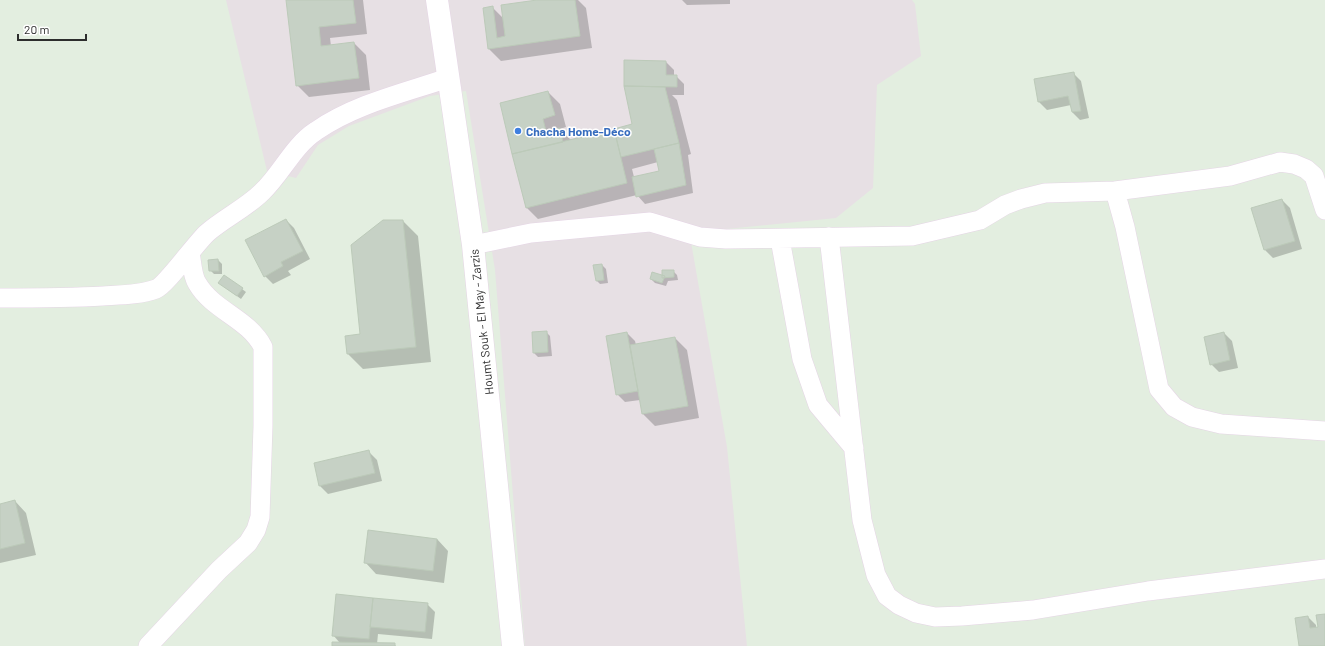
<svg xmlns="http://www.w3.org/2000/svg" width="1325" height="646" viewBox="0 0 1325 646" font-family="Barlow,sans-serif">
  <style>
    .industrial { fill: #e7e0e4 }
    .shadow { fill: #0003; fill-rule: evenodd }
    .building { fill: #c6d1c5; stroke: #bccab9 }
    .lines { fill: none; stroke-linecap: round; stroke-linejoin: round }
    .minor-casing { stroke: #e5d5e5; stroke-width: 20 }
    .secondary-casing { stroke: #e5d5e5; stroke-width: 23 }
    .minor { stroke: #fff; stroke-width: 19 }
    .secondary { stroke: #fff; stroke-width: 22 }
    .shop-dot { fill: #3f7fe0; stroke: #fff; stroke-width: 1.5 }
    .labels { text-anchor: middle; dominant-baseline: central; stroke-width: 3; stroke-linejoin: round; paint-order: stroke }
    .shop-label { font-size: 12px; font-weight: bold; fill: #366cbe; stroke: #fff; text-anchor: start }
    .street-label { font-size: 12px; fill: #2d2d2d; stroke: #fff }
  </style>
  <rect width="100%" height="100%" fill="#e3eee0"/>
  <path class="industrial" d="M226 0H912L915 4 921 56 877 85 873 188 836 218 716 230 691 242 727 447 747 646H525L495 270 466 91 430 96 349 126 318 145 296 178 267 171Z"/>
  <path class="shadow" d="M287 0H363L367 34 330 38 331 46 354 43 366 55 370 90 309 97 297 85Z
    M544 0H578L586 8 592 48 501 61 489 49 492 7 504 19Z
    M682 0H730V4L687 5Z
    M666 62 674 70V76H676L684 84V95H672L677 100 691 154 688 155 693 193 645 204 637 195 538 219 526 207 501 103 548 92 560 104 566 127 560 129 572 141 633 125 625 86ZM658 162 660 172 634 177 632 169Z
    M1073 73 1081 81 1089 118 1080 120 1072 112 1071 105 1047 110 1039 102 1035 80Z
    M1282 200 1290 208 1302 249 1273 258 1265 250Z
    M286 220 294 228 310 259 288 271 291 275 273 284 265 276Z
    M403 221 418 236 431 362 363 369 348 354 361 335Z
    M218 260 222 264V274H214L210 270Z
    M602 265 606 269 608 283 600 284 596 280Z
    M673 271 677 275 678 280 668 281 666 286 655 283 651 279 663 276Z
    M219 283 242 289 246 292 241 299Z
    M546 332 550 336 552 356 538 357 534 353Z
    M627 333 635 341 636 345 675 338 687 350 699 418 655 426 643 414 640 400 625 402 617 394Z
    M1224 333 1232 341 1238 368 1219 372 1211 364Z
    M369 452 377 460 382 481 328 494 320 486Z
    M15 501 26 513 36 555 0 563V505Z
    M437 539 448 551 444 583 376 574 365 562Z
    M427 604 435 612 432 639 378 634 377 644H394L396 646H333L340 643 333 635Z
    M1325 615V646H1300L1308 617 1316 625V629L1319 628Z"/>
  <path class="building" d="M286 0H353L356 23 319 27 321 46 354 42 359 78 296 86Z
    M537 0H575L580 36 488 49 483 8 493 6 497 38 505 36 501 5Z
    M624 60 666 61V75H677V87L624 86Z
    M1074 72 1081 111 1072 112 1068 96 1038 102 1034 79Z
    M624 86 665 87 679 143 621 157 614 129 632 124Z
    M548 91 555 115 543 119 546 131 560 128 563 142 512 154 500 103Z
    M614 129 627 183 526 208 512 154Z
    M679 143 686 185 636 197 632 177 659 171 654 149Z
    M1282 199 1295 241 1264 250 1251 208Z
    M286 219 303 251 281 262 283 266 264 277 245 240Z
    M383 220H403L416 347 347 354 345 336 360 334 351 245Z
    M218 259 219 271H209L208 260Z
    M602 264 604 280 596 281 593 265Z
    M662 270H674V277L662 278Z
    M652 272 665 276 662 283 650 279Z
    M224 275 243 288 237 296 218 283Z
    M547 331 548 352 533 353 532 332Z
    M627 332 638 391 616 395 606 336Z
    M1224 332 1230 360 1210 365 1204 337Z
    M675 337 688 406 642 414 630 345Z
    M369 450 375 473 319 486 314 463Z
    M15 500 25 543 0 549V504Z
    M368 530 437 539 433 571 364 563Z
    M336 594 373 598 369 639 332 636Z
    M373 598 428 603 425 632 370 627Z
    M1325 614V646H1299L1295 618 1308 616 1310 628 1318 627 1316 615Z
    M332 642 395 643V646H332Z"/>
  <g class="lines">
    <defs>
      <path id="minor" d="M1115 191 1230 176 1280 162 1294 164 1306 169 1314 176 1325 210
        M829 237 862 520 876 575 887 596 899 605 916 613 935 617 962 616 1033 610 1148 591 1325 569
        M780 239 802 359 818 405 854 448
        M473 245 531 233 650 222 700 237 726 239 912 236 980 220 1005 205 1021 199 1045 193 1115 191 1125 227 1159 389 1174 407 1192 417 1221 424 1325 431
        M0 298C34 298 68 298 103 296 120 295 140 295 156 289 166 285 196 243 207 233 224 218 246 208 262 192 282 173 293 146 316 131 355 104 404 93 448 78
        M148 646 219 570 248 543 256 530 260 517 263 426V347C248 318 213 311 197 283 192 275 192 262 190 253"/>
      <path id="secondary" d="M437 0 473 245 513 646"/>
    </defs>
    <use href="#minor" class="minor-casing"/>
    <use href="#secondary" class="secondary-casing"/>
    <use href="#minor" class="minor"/>
    <use href="#secondary" class="secondary"/>
  </g>
  <circle class="shop-dot" cx="518" cy="131" r="4"/>
  <g class="labels">
    <g class="shop-label">
      <text x="526" y="131">Chacha Home-Déco</text>
    </g>
    <g class="street-label">
      <text transform="translate(481 322) rotate(-96)">Houmt Souk - El May - Zarzis</text>
    </g>
  </g>
  <path d="M18 34v6h68v-6" fill="none" stroke="#2d2d2d" stroke-width="2"/>
  <text x="24" y="34" font-size="12" fill="#2d2d2d" stroke="#ffffff" stroke-width="3" paint-order="stroke">20 m</text>
</svg>
